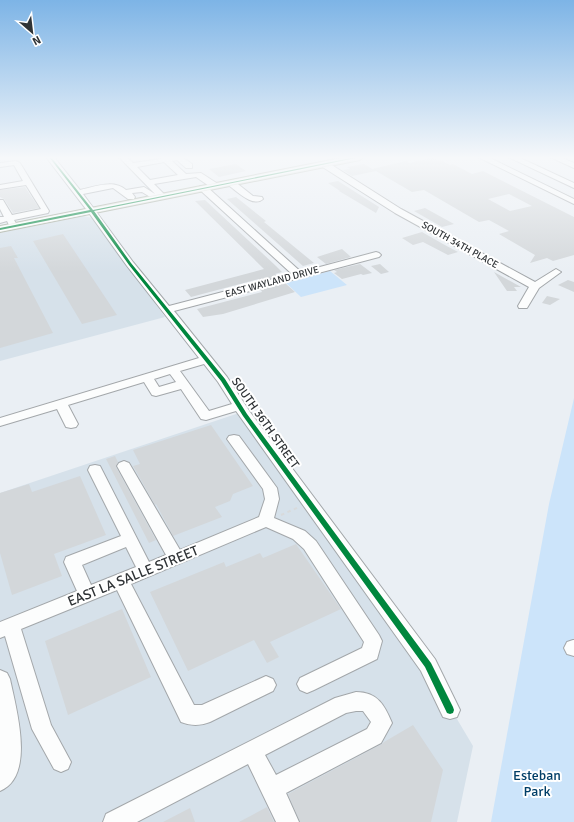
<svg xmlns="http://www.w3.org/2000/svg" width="574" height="822" viewBox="0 0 574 822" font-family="Signika,sans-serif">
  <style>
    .built { fill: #d6e1ea }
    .green { fill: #cce4fa }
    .building { fill: #d3d7da; fill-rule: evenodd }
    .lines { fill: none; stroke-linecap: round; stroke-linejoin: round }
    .minor-casing { stroke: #a3a7aa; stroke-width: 2 }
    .major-casing { stroke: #a1a89a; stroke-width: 2 }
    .path { stroke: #d8dadb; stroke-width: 2; stroke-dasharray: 3.5 3.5; stroke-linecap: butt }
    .minor { fill: #fcfdfd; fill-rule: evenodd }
    .major { fill: #e2e6dd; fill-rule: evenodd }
    .cycleway-casing { stroke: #fff; stroke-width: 3 }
    .cycleway { fill: #00873e; fill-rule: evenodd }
    .labels { text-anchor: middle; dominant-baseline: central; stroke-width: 4; stroke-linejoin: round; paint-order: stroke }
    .far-street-label { font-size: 10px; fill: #2f3336; stroke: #fff }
    .street-label { font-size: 12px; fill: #2f3336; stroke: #fff }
    .near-street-label { font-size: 14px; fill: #2f3336; stroke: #fff }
    .near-park-label { font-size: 14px; fill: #013e67; stroke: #fff }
  </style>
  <rect width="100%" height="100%" fill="#eaeff4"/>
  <path class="built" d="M83 216 93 218 165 317 0 361V233Z
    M239 413 432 677 473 746 457 822H0V493Z"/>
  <path class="green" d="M330 271 347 285 301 297 286 283Z
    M574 398V822H491L549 504Z"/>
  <path class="building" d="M432 158 442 161 450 165 453 164 472 174 483 171 574 217V255L553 261 547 258 530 263 535 255 499 234 509 231 489 220 479 222 424 190 412 192 376 171 352 176 343 170 350 169 347 167 364 164 374 170 372 169 406 161 409 163ZM509 194 532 206 510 211 488 199Z
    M236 164 246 171 219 177 209 169Z
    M338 181 379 207 376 213 339 191H340L328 183Z
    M25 187 39 208 13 213 4 199 0 197V190Z
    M236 197 266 221 264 222 314 263 303 266 227 199Z
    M205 200 276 266 282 272 275 274 278 276 259 281V279L191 297 185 290 264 269 195 201Z
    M425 208 454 224 442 227 414 211Z
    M422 232 443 244 458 252 448 255 423 242 413 245 402 238Z
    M63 234 117 315 82 324 33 241Z
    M11 246 18 258H14L53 333 0 348V248Z
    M342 249 351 257 326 264 317 257Z
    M360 264 372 273 363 275 361 274 342 279 334 273 337 272 334 270Z
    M380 264 389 272 381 274 371 266Z
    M494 272 521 287H514L517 291H507Z
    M568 280 574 282V292L558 285Z
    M285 283 295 292 223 314 203 317 197 309 262 292 261 290Z
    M547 296 560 299 550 305 542 303Z
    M211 425 253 486 233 494 230 501 215 507 222 517 173 536 156 504 155 505 133 466 140 464 133 450Z
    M115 456 118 462 116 467 156 540 149 543 106 459Z
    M80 476 106 535 54 554 62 576 12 595 0 553V493L29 484 32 492Z
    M296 544 341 609 270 642 279 657 267 663 254 640 188 671 150 592 224 562 226 567 260 553 263 558Z
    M122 609 151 677 68 715 45 641Z
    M413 725 443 770 431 822H300L288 794 382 744 384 742Z
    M267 807 274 822H239Z
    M190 808 195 822H163Z"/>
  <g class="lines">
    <defs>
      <path id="minor" d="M46 157H54L80 190C95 187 113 179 126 190L144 187 155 194 119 157H127L133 163 161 159 159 157H182L192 164V168H186L177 160 172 161 186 174 201 173 218 184V188H212L196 177 154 184 167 197 163 199 159 197 158 200H155L142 192 132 193 135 197 134 199H128L113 188 83 194 133 262 169 306 292 274 200 190V186H206L301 272 376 252 379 253 381 255 379 257 174 311 227 377 250 412 435 659 460 710 457 717 450 719 443 717 421 671 236 411 206 420 201 419 181 389 156 396 152 395 144 382 68 405 78 424 76 427 71 428 66 427 57 409 0 426V418L199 358 127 266 89 213ZM164 162 178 175 150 180 137 167ZM204 364 218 382 232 404 209 411 180 371ZM170 374 176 382 159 387 154 379Z
        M478 157H488L574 199V204Z
        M508 157H518L574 183V188Z
        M550 157H560L574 163V168Z
        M16 161 20 163 49 211 48 213 14 220 17 225 13 228 10 227 7 221 0 223V217H4L0 209V200H3L12 215 41 209 26 185 0 189V185L23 181 14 165 0 167V163Z
        M321 162H327L401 209 535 282 556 269 561 272 539 288 527 308H519L518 306 529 287 395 213 321 166Z
        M228 181H234L253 196 262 197 263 199C253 208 237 191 228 185Z
        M234 435 239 436 277 488 279 499 274 518 305 531 316 541 379 635 382 641 377 659 314 690 307 693 300 690 297 684 300 678 362 648 364 642 304 549 293 539 266 527 131 584 194 705H202L266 676 273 679 276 685 273 691 210 722C200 726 191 726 181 722L117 590 21 629 51 725 71 762 68 769 61 772 54 769 32 729 5 636 0 638V622L77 591 64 562 66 557 121 536 88 470 90 466 95 465 100 466 149 562 166 555 117 466 119 463 124 461 129 463 180 550 259 517 265 499 263 489 227 439 229 436ZM126 547 136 567 91 585 82 565Z
        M573 640H574V656L567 654 564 648 567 642Z
        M0 670 7 673 10 679C16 708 36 776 0 791Z
        M356 692C378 692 385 706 392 723L381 743 286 793 299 822H276L248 764 137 822H103L106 814 335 698ZM356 711H363L371 722 367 729 276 775 265 755 346 713Z"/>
      <path id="major" d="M346 157H364L360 160 0 232V226Z"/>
    </defs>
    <use href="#minor" class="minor-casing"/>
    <use href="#major" class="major-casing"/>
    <path class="path" d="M281 515 299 507"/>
    <use href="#minor" class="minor"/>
    <use href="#major" class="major"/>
    <defs>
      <path id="cycleway" d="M49 157H51L93 210 356 157H361L94 211 131 263 225 379 247 414 431 663 453 707 454 710 453 713 450 714 447 713 425 667 243 416 221 381 129 265 91 212 0 230V228L90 210Z"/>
    </defs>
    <use href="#cycleway" class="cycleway-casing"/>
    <use href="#cycleway" class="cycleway"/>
  </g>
  <linearGradient id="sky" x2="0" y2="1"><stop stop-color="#7db4e6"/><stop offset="0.58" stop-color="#f6f8fa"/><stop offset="1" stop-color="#f6f8fa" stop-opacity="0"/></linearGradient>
  <rect width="574" height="272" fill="url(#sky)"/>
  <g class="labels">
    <g class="far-street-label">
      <text transform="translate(460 245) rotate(29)">SOUTH 34TH PLACE</text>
      <text transform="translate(272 282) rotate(-15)">EAST WAYLAND DRIVE</text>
    </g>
    <g class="street-label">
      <text transform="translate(265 423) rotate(55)">SOUTH 36TH STREET</text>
    </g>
    <g class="near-street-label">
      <text transform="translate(133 576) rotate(-22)">EAST LA SALLE STREET</text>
    </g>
    <g class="near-park-label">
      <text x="537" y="775">Esteban<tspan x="537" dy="16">Park</tspan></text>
    </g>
  </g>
  <g transform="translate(32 32) rotate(152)" stroke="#ffffff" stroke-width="3" paint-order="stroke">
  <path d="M0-3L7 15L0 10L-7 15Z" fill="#2f3336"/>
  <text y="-6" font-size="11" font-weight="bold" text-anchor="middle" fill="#2f3336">N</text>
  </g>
</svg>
